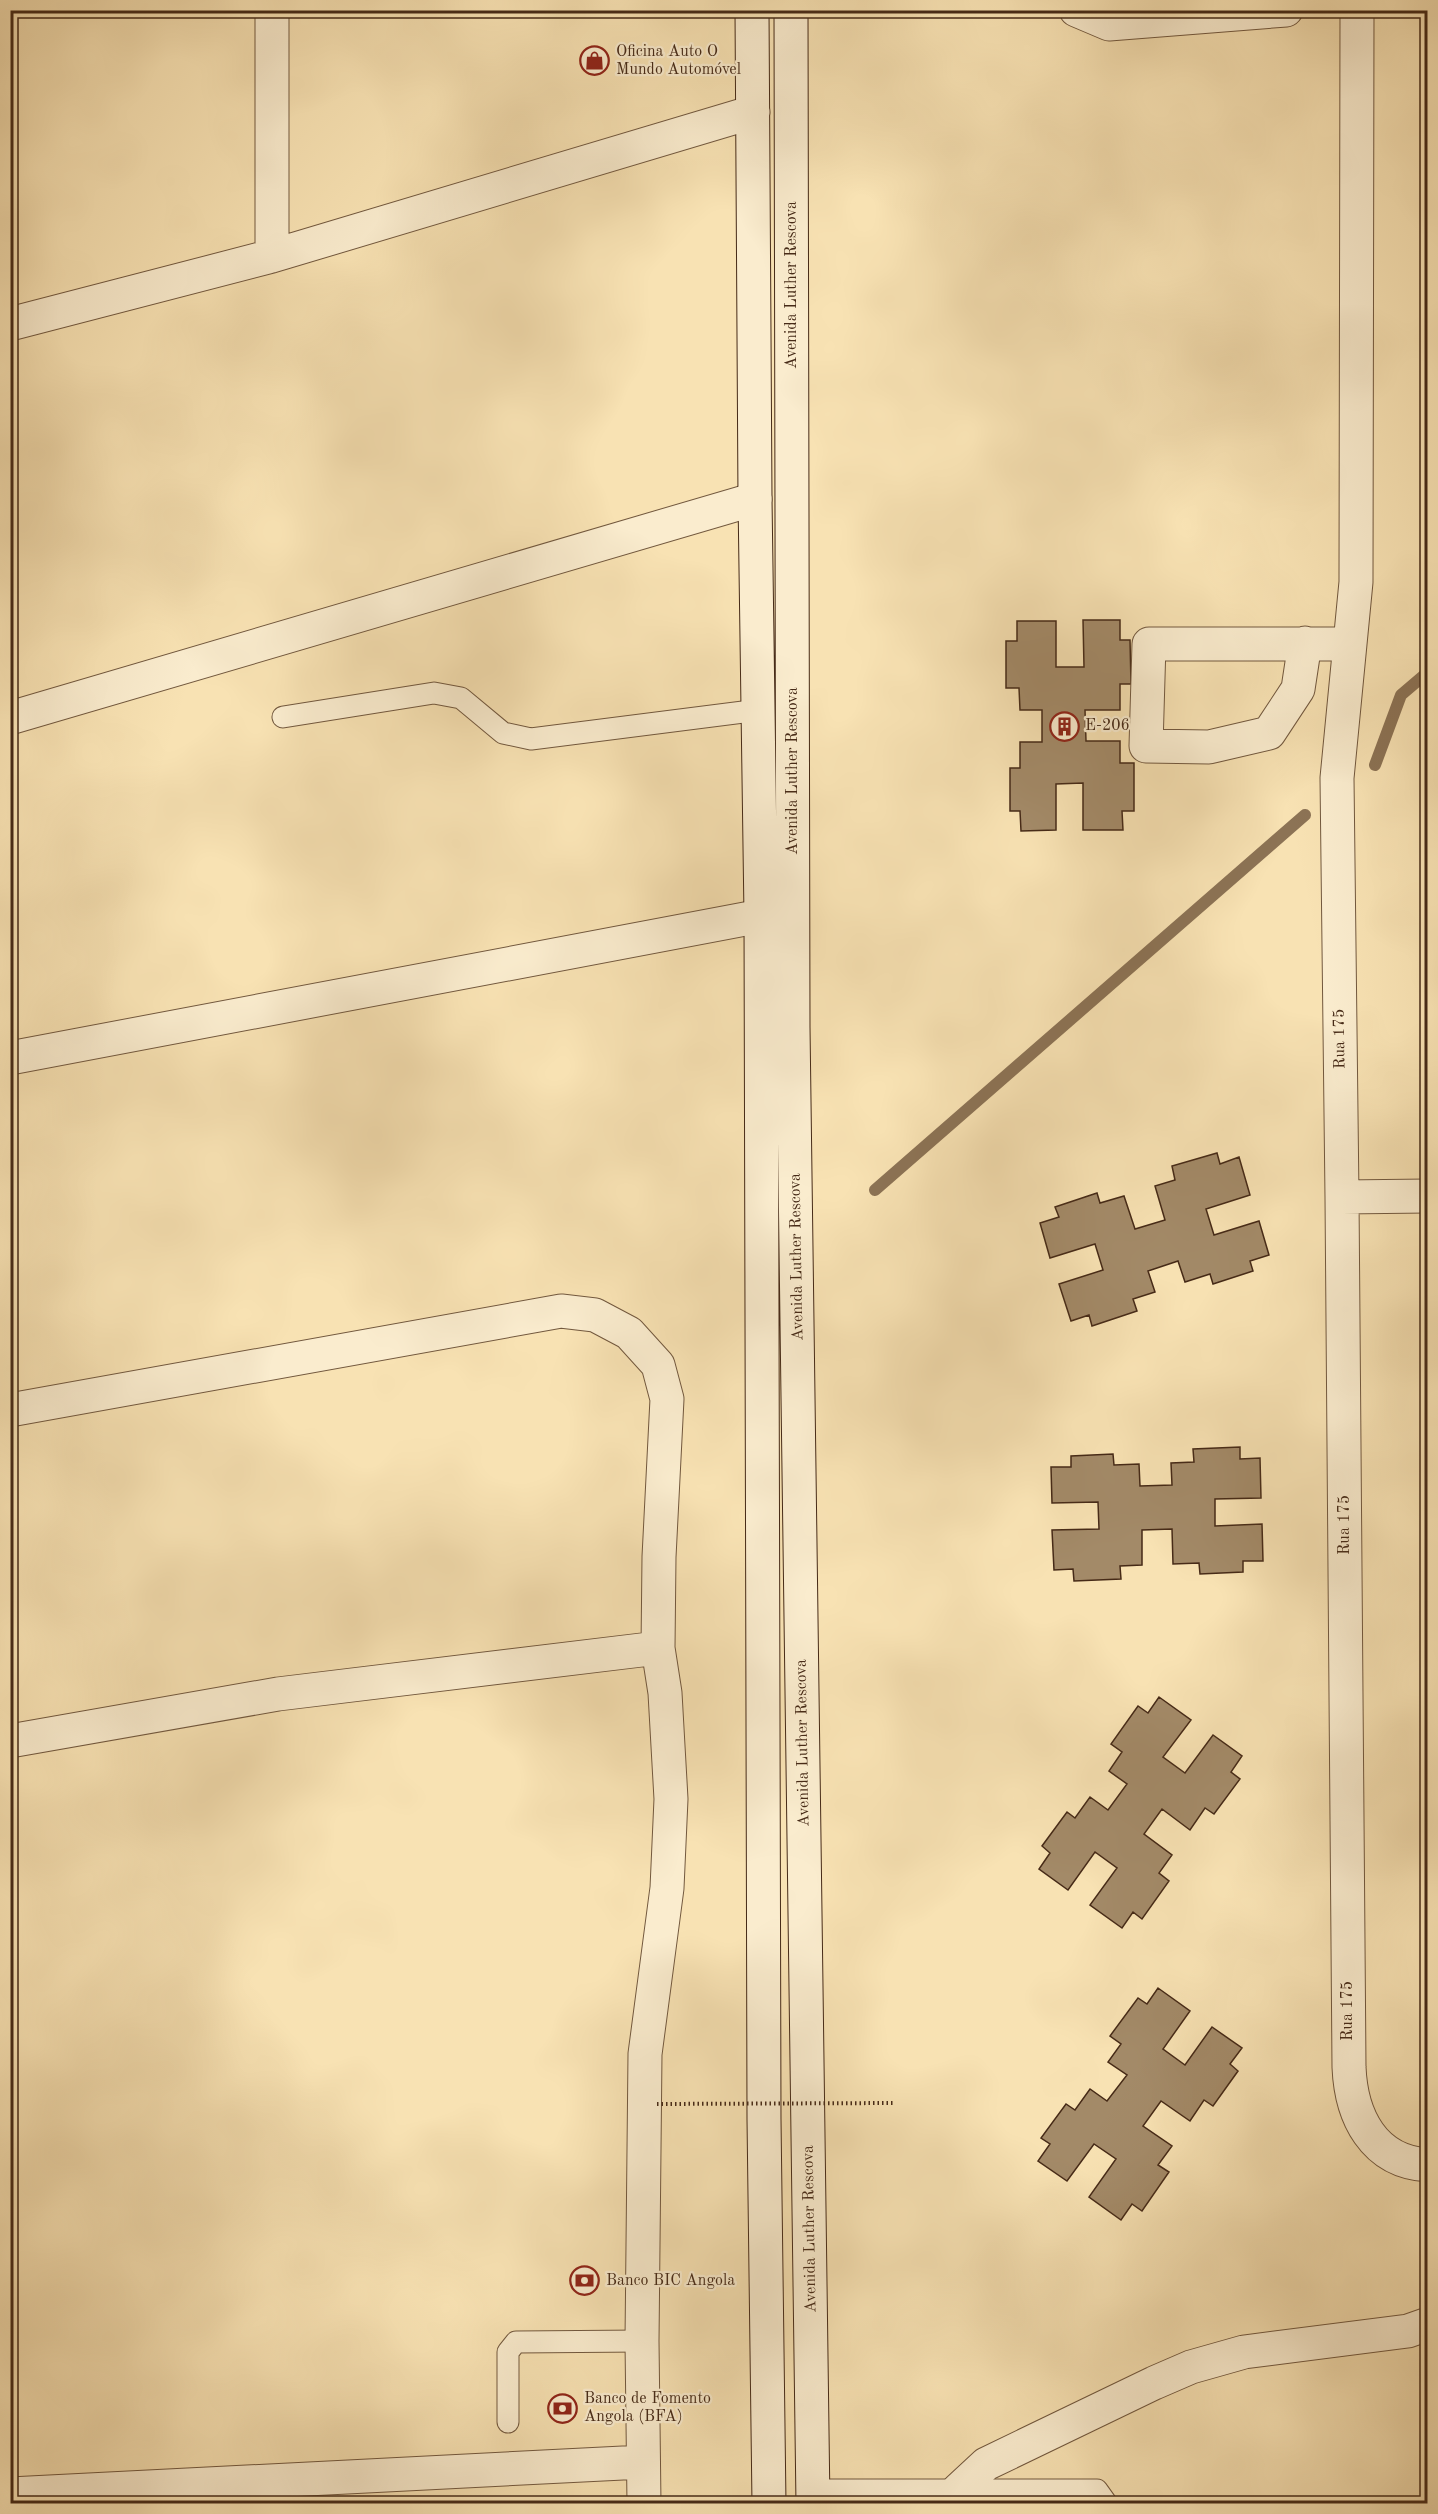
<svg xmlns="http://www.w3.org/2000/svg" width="1438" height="2514" viewBox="0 0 1438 2514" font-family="'Old Standard TT',serif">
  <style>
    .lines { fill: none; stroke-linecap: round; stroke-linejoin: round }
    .stream { stroke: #8c7355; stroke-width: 12 }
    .building { fill: #a38a68; stroke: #462a17; stroke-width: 1.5 }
    .service-casing { stroke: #72583e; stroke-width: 23 }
    .minor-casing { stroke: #72583e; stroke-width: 35 }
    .secondary-casing { stroke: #462a17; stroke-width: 35 }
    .service { stroke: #faecce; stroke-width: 21 }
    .minor { stroke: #faecce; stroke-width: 33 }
    .secondary { stroke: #faecce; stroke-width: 33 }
    .path-bridge { stroke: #462a17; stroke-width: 4; stroke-dasharray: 1.5 3; stroke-linecap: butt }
    .labels { text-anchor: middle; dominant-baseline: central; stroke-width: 4.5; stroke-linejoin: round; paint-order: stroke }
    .poi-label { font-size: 16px; fill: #462a17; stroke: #faecce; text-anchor: start }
    .street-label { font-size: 16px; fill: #462a17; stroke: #faecce }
  </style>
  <rect width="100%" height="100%" fill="#f8e2b3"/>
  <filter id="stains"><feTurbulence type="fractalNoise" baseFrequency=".00333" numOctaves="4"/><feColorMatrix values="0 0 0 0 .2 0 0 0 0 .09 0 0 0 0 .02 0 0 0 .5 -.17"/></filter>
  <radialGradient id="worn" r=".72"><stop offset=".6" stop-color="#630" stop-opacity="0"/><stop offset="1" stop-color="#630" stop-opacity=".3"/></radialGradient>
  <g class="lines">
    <path class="stream" d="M1375 765 1401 695 1428 672
      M875 1190 1305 815"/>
  </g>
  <path class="building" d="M1083 620H1120V640H1130L1131 684H1120V710H1085L1086 741H1120V763H1134V811H1122L1123 830H1083V783L1056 784V830L1021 831 1020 811H1010V768H1020V742H1042V710H1020L1019 688H1006V641H1017V621H1056V667H1084Z
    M1217 1153 1220 1164 1239 1157 1250 1195 1206 1209 1214 1235 1259 1221 1269 1255 1250 1261 1253 1271 1213 1284 1210 1274 1185 1282 1178 1261 1148 1271 1155 1292 1133 1299 1137 1311 1092 1326 1089 1315 1071 1321 1059 1284 1103 1270 1095 1244 1050 1258 1040 1223 1059 1217 1055 1207 1097 1193 1100 1203 1124 1196 1135 1229 1165 1220 1155 1186 1175 1180 1172 1166Z
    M1240 1447V1459L1260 1458 1261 1498 1215 1499V1526L1262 1524 1263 1561H1243V1572L1200 1574 1199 1563 1173 1564 1172 1529 1142 1530V1565L1120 1566 1121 1579 1074 1581 1073 1569 1054 1570 1052 1530 1099 1529 1098 1502 1052 1503 1051 1467H1071V1456L1113 1454 1114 1465 1139 1464 1140 1486 1172 1485 1171 1463 1194 1462 1193 1449Z
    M1159 1697 1191 1720 1163 1757 1185 1773 1213 1735 1242 1756 1231 1772 1240 1779 1214 1814 1205 1808 1190 1830 1162 1809 1144 1834 1172 1855 1159 1873 1169 1881 1142 1919 1133 1912 1122 1928 1090 1905 1117 1868 1095 1852 1068 1890 1039 1869 1050 1853 1042 1846 1067 1812 1075 1818 1090 1797 1108 1810 1127 1784 1109 1771 1122 1752 1111 1744 1138 1706 1148 1713Z
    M1158 1988 1190 2011 1163 2049 1185 2065 1212 2027 1242 2048 1230 2064 1238 2071 1213 2106 1204 2100 1190 2121 1161 2101 1143 2126 1172 2146 1158 2165 1169 2172 1142 2211 1132 2204 1121 2220 1089 2197 1116 2159 1094 2144 1067 2181 1038 2161 1050 2144 1041 2138 1066 2104 1075 2110 1090 2089 1107 2101 1127 2075 1108 2062 1121 2044 1110 2036 1138 1998 1147 2004Z"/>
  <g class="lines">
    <defs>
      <path id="service" d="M283 717 434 693 461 698 503 733 531 739 759 710
        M508 2422V2352L516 2342 642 2341
        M815 2490H1097L1107 2504"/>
      <path id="minor" d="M272 10V256
        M1076 10 1109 24 1286 10
        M1357 10 1356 582 1337 778 1342 1197 1349 2067C1351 2116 1373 2162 1428 2165
        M10 324 272 256 753 112
        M1305 643 1298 689 1269 733 1209 747 1146 746 1149 644H1350
        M10 718 755 499
        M10 1058 761 916
        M1342 1197 1428 1196
        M10 1410 561 1311 595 1315 629 1333 658 1365 667 1399 659 1557 658 1648 665 1693 671 1799 667 1888 645 2054 642 2341 644 2504
        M10 1741 278 1694 658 1648
        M958 2490 986 2464 1154 2383 1191 2367 1244 2352 1408 2331 1428 2324
        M10 2494 643 2462"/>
      <path id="secondary" d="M752 10 755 499 761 916 764 2119 769 2504
        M791 10 793 1027 813 2504"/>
    </defs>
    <use href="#service" class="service-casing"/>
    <use href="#minor" class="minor-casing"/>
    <use href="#secondary" class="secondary-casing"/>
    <use href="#service" class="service"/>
    <use href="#minor" class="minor"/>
    <use href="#secondary" class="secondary"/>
    <path class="path-bridge" d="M657 2104 894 2103"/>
  </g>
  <defs>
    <symbol id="shop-ring" viewBox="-11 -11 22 22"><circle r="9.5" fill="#faecce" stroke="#8f2418" stroke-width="1.5"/><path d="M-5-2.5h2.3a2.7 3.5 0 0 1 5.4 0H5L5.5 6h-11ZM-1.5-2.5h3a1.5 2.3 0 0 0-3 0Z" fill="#8f2418"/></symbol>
    <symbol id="building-ring" viewBox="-11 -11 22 22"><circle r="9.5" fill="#faecce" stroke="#8f2418" stroke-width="1.5"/><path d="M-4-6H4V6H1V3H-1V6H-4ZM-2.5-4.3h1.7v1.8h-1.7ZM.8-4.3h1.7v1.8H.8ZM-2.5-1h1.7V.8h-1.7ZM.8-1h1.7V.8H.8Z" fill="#8f2418"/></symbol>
    <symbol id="bank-ring" viewBox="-11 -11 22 22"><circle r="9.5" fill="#faecce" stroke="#8f2418" stroke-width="1.5"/><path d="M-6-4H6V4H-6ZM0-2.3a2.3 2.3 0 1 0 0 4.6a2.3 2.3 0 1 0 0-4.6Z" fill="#8f2418"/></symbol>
  </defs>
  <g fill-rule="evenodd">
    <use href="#shop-ring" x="578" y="44" width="33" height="33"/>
    <use href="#building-ring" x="1048" y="710" width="33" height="33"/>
    <use href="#bank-ring" x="568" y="2264" width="33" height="33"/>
    <use href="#bank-ring" x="546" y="2392" width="33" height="33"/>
  </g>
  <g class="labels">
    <g class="poi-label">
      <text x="616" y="52">Oficina Auto O<tspan x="616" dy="18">Mundo Automóvel</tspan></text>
      <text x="1085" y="726">E-206</text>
      <text x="606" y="2281">Banco BIC Angola</text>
      <text x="584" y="2399">Banco de Fomento<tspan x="584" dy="18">Angola (BFA)</tspan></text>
    </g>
    <g class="street-label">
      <text transform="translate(792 285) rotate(-90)">Avenida Luther Rescova</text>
      <text transform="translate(793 771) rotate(-90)">Avenida Luther Rescova</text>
      <text transform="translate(1340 1039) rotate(-91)">Rua 175</text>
      <text transform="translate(797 1257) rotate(-91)">Avenida Luther Rescova</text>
      <text transform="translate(1345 1525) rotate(-90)">Rua 175</text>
      <text transform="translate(803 1743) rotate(-91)">Avenida Luther Rescova</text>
      <text transform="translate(1348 2011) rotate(-90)">Rua 175</text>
      <text transform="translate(810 2229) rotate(-91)">Avenida Luther Rescova</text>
    </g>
  </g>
  <rect width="1438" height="2514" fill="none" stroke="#f8e2b3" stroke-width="36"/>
  <rect x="12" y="12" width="1414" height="2490" fill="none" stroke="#462a17" stroke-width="3"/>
  <rect x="18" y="18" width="1402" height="2478" fill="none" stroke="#462a17" stroke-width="1.5"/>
  <rect width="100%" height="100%" filter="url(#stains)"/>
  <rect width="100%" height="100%" fill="url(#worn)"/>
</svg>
